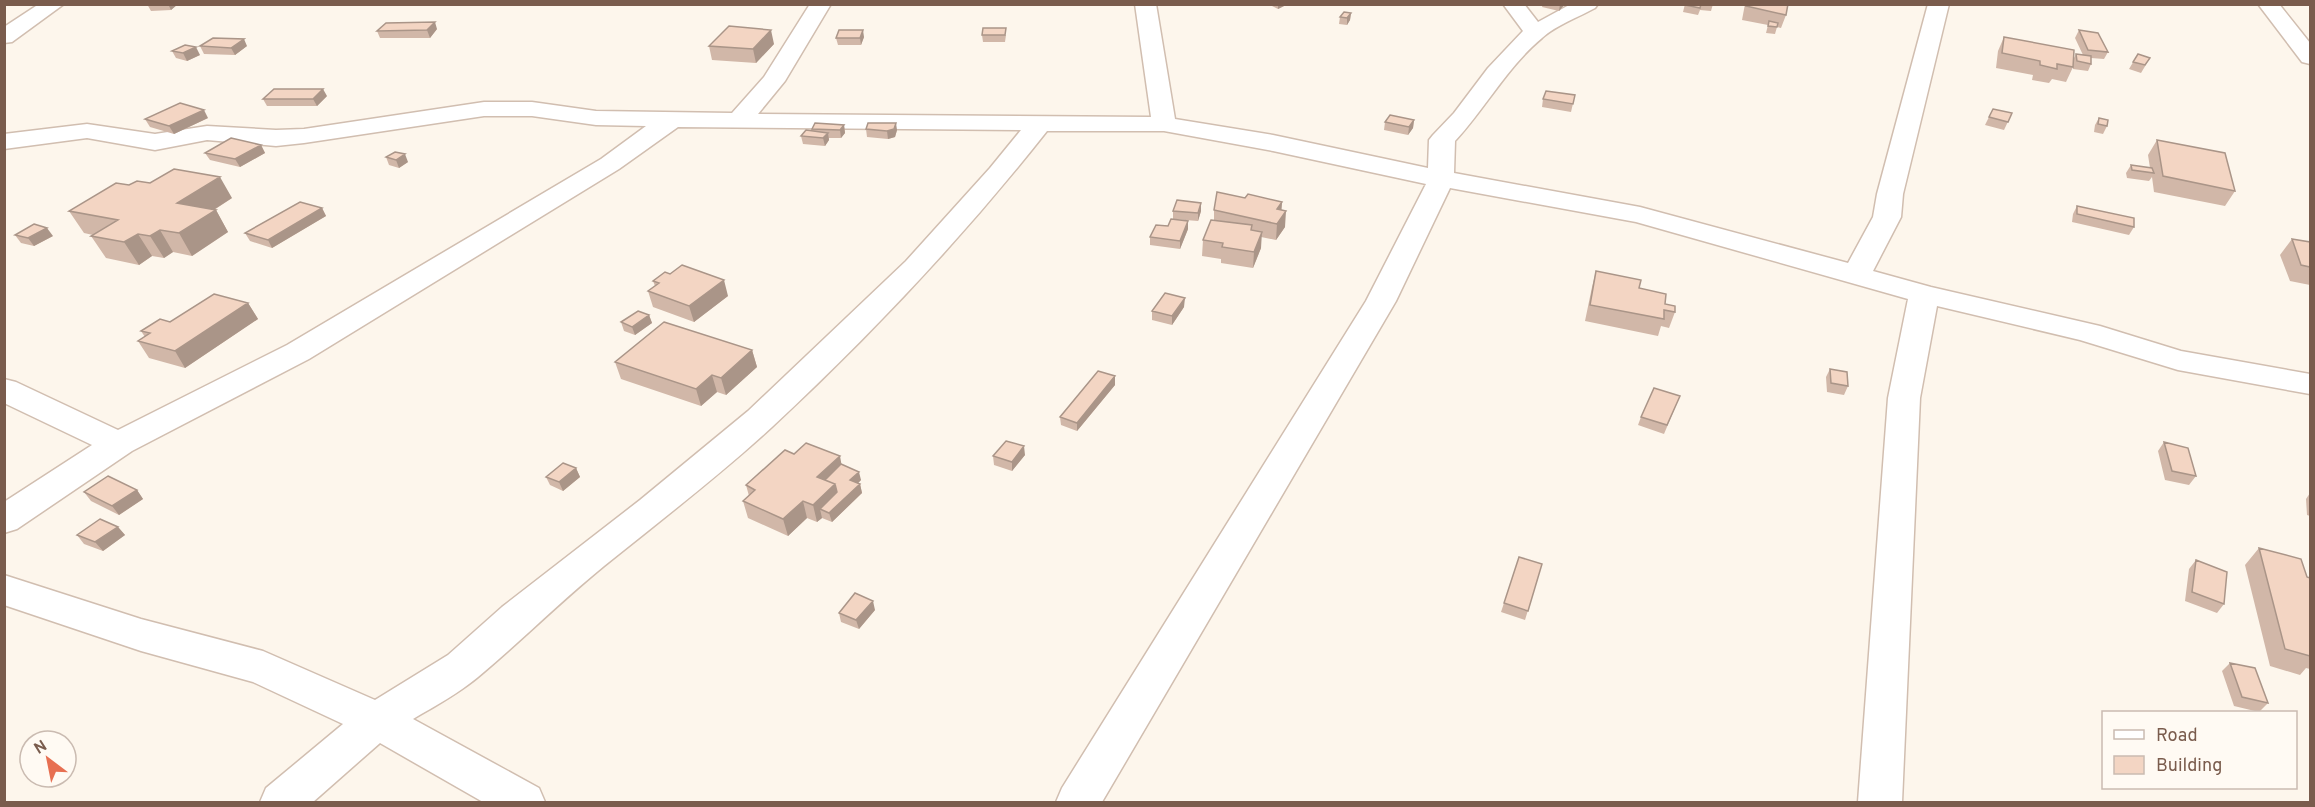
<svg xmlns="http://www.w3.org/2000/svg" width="2315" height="807" viewBox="0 0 2315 807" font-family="Overpass,sans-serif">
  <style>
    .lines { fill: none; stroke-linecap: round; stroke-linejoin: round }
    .minor-casing { stroke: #d1beb0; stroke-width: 3 }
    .minor { fill: #fff; fill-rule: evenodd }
    .wall { fill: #d1b7a8 }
    .shaded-wall { fill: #aa9588 }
    .building { fill: #f3d5c3; stroke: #aa9588; stroke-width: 1.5 }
  </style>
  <rect width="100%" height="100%" fill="#fdf6ec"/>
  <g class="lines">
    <defs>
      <path id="minor" d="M39 4H64L12 42 4 43V27Z
        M810 4H831L785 81 758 114 1151 117 1135 4H1156L1175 119 1273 135 1428 168 1429 140 1433 135 1454 113 1488 68 1523 31 1503 4H1524L1538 22 1571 4H1598L1595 8C1579 17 1556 25 1542 38 1507 67 1485 109 1455 141L1454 173 1640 207 1848 263 1873 217 1877 194 1928 4H1949L1903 194 1901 217 1873 271 1931 287 2100 326 2181 351 2310 374V394L2178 370 2080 340 1937 306 1920 398 1902 802H1858L1888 398 1908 299 1636 222 1450 188 1396 301 1102 802H1056L1062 788 1366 301 1426 184 1273 151 1164 131H1047C964 236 871 335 772 427 719 476 661 520 604 566 561 601 521 641 478 677 459 693 435 706 413 719L539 788 545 802H483L380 743 313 802H260L266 788 343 724 253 682 141 651 4 605V575L141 619 263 651 375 700 448 655 502 607 640 500 748 411 906 261 990 168 1021 130 678 127 619 169 309 359 132 451 17 529 4 533V502L92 445 4 403V379L16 382 118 430 287 345 601 159 646 126 596 125 532 116H484L304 143 276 146 207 140 155 150 87 138 4 149V134L87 124 155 134 207 126 276 130 304 129 484 102H532L596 111 732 113 764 77Z
        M2258 4H2279L2310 43V64L2302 62Z"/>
    </defs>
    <use href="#minor" class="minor-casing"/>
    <use href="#minor" class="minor"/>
  </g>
  <path class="wall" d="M147 4H178L171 10 151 11Z
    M1268 4H1288L1278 9Z
    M1543 4H1565L1559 11 1542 7Z
    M1685 4H1713L1711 11 1700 10 1698 15 1683 12Z
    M1745 4H1788L1786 15 1781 28 1777 27 1775 34 1766 33 1768 25 1742 20Z
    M1351 13 1350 20 1347 25 1339 24 1340 17Z
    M983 28 1006 35 1005 42H983L982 35Z
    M437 29 430 38H380L377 31Z
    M2079 30 2108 52 2104 59 2091 58V64L2088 71 2073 69V65V67L2066 82 2052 79 2049 83 2032 80 2033 75 1996 68 1998 51 2004 37 2073 60 2076 54 2083 55 2075 38Z
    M864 37 861 45H838L836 38Z
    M774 44 756 63 712 60 709 46Z
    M200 46H247L235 55 204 54Z
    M172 51 200 55 187 61 176 58Z
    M2138 54 2150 58 2141 73 2129 69Z
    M1575 95 1571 112 1542 107 1543 99Z
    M327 96 317 106H267L263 99Z
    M2012 113 2004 130 1985 125 1989 117Z
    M208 118 174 134 150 127 145 119Z
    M2099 118 2107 126 2103 134 2094 132 2095 125Z
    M1414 120 1413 128 1408 135 1384 130 1385 122Z
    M844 125 845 133 841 138H829V140L825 146 803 144 801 136 812 131V129Z
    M866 129 897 130 895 137 888 139 867 137Z
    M2157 140 2235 191 2225 206 2154 192 2152 177 2149 181 2127 178 2126 173 2131 165 2150 168 2148 155Z
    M261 145 265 153 240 167 210 160 205 153Z
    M386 157 408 162 399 168 389 165Z
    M232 198 214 210H216L228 232 192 256 173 252 164 258 152 256 139 265 106 258 91 236 93 235 84 233 69 211Z
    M1245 198 1282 202 1281 210 1285 227 1276 240 1261 237V248L1253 268 1221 263V259L1202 256 1203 240 1214 220V210Z
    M2077 206 2134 227 2129 235 2072 222 2073 214Z
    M322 208 326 216 272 248 250 241 245 233Z
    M1173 211H1201L1198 221 1173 219Z
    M1168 226 1188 229 1180 249 1150 245V237Z
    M15 235 53 236 34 246 21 243Z
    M2292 239 2310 242V285L2290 281 2280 255Z
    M1596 271 1639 288 1675 312 1669 328 1661 326 1658 336 1585 321 1592 287Z
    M653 281 728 296 694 322 653 307 648 291 655 286Z
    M248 303 258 319 185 368 149 358 138 341 145 337 141 331 170 322Z
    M1184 307 1172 325 1152 320V311Z
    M649 315 652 323 635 335 624 331 621 322Z
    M752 350 757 367 726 395 717 392 701 406 621 379 615 362Z
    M1830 369 1848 386 1844 395 1827 392 1826 377Z
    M1115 376V385L1077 431 1061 425 1060 417Z
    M1680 396 1664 434 1638 425 1641 417Z
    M2164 442 2196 476 2189 485 2165 480 2158 451Z
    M794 454 841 464 861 480 858 483 860 484 862 493 832 522 822 518 817 522 807 518 788 536 748 518 743 501 749 496 746 485Z
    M1025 455 1012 471 994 465 993 456Z
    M576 468 580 477 563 491 550 485 546 477Z
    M137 490 143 499 119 515 91 501 84 492Z
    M2310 493V516L2307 515 2306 499Z
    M118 527 125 535 103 551 84 544 77 535Z
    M2259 548 2307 577 2310 578V669L2306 668 2300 675 2270 666 2245 565Z
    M2196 560 2224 604 2217 613 2185 601 2189 569Z
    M1542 564 1525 620 1501 612 1504 603Z
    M875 610 859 629 841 622 839 613Z
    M2230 663 2268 703 2259 712 2234 706 2222 671Z"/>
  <path class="shaded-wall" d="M168 4H178L171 10Z
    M1278 4H1288L1278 9Z
    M1560 4H1565L1559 11Z
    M1351 13 1350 20 1347 25V18Z
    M435 22 437 29 430 38 427 30Z
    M771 30 774 44 756 63 753 49Z
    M863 30 864 37 861 45 860 38Z
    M244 39 247 46 235 55 231 48Z
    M196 47 200 55 187 61 183 53Z
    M323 89 327 96 317 106 313 99Z
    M204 110 208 118 174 134 169 126Z
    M1414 120 1413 128 1408 135 1409 127Z
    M896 123 897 130 895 137 888 139 887 131Z
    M844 125 845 133 841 138 840 130Z
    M828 133 829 140 825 146 823 138Z
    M261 145 265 153 240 167 235 159Z
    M405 154 408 162 399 168 396 160Z
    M220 177 232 198 190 225 177 203Z
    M1282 202 1281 217 1276 225 1277 209Z
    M1201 203V211L1198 221V213Z
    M322 208 326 216 272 248 268 240Z
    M216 210 228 232 192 256 179 233Z
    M1286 211 1285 227 1276 240 1277 224Z
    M1188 221V229L1180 249V241Z
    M47 228 53 236 34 246 28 238Z
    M160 230 173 252 164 258 150 236Z
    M1262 232 1261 248 1253 268 1254 252Z
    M138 234 152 256 139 265 124 242Z
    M724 280 728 296 694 322 689 306Z
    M1185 298 1184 307 1172 325V316Z
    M248 303 258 319 185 368 175 351Z
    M649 315 652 323 635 335 632 327Z
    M752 350 757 367 726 395 721 378Z
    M712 375 717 392 701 406 696 389Z
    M1115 376V385L1077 431V423Z
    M1024 446 1025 455 1012 471V462Z
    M840 456 843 473 827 488 817 477Z
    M576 468 580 477 563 491 559 482Z
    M859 472 861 480 852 489 850 480Z
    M835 484 839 501 820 509 822 518 817 522 813 505Z
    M860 484 862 493 832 522 829 513Z
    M137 490 143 499 119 515 112 506Z
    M803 501 807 518 788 536 783 519Z
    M118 527 125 535 103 551 95 542Z
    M873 601 875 610 859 629 856 620Z"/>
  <path class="building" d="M1685 4H1701L1700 8 1685 5Z
    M1747 4H1788L1786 15 1746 6Z
    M1344 12 1351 13 1347 18 1340 17Z
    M1769 21 1778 23 1777 27 1768 26Z
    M435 22 427 30 377 31 386 23Z
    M729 26 771 30 753 49 709 46Z
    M983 28H1006L1005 35H982Z
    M839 30H863L860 38H836Z
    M2079 30 2098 33 2108 52 2088 50Z
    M2004 37 2074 50 2073 67 2057 64V69L2040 65V61L2002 53Z
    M213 38 244 39 231 48 200 46Z
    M185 45 196 47 183 53 172 51Z
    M2076 54 2091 56V64L2077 61Z
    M2138 54 2150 58 2145 65 2133 62Z
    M274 89H323L313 99H263Z
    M1546 91 1575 95 1573 104 1543 99Z
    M180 103 204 110 169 126 145 119Z
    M1993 109 2012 113 2008 122 1989 117Z
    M1390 115 1414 120 1409 127 1385 122Z
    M2099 118 2108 120 2107 126 2098 124Z
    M815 123 844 125 840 130 812 129Z
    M868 123H896L894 129 887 131 866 129Z
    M806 130 828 133 823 138 801 136Z
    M231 138 261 145 235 159 205 153Z
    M2157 140 2225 153 2235 191 2163 176Z
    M395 152 405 154 396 160 386 157Z
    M2131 165 2152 168 2154 173 2132 170Z
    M174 169 220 177 177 203 216 210 179 233 160 230 150 236 138 234 124 242 91 236 118 220 69 211 116 183 129 185 137 181 150 183Z
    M1217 192 1245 198 1248 194 1282 202 1277 209 1286 211 1277 224 1214 210Z
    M1177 200 1201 203 1198 213 1173 211Z
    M300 202 322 208 268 240 245 233Z
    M2077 206 2134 218V227L2077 214Z
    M1171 219 1188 221 1180 241 1150 237 1156 225 1168 226Z
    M1211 220 1252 225 1251 230 1262 232 1254 252 1222 247 1223 243 1203 240Z
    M34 224 47 228 28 238 15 235Z
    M2292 239 2310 242V267L2301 265Z
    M682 265 724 280 689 306 648 291 659 283 653 281 665 272 670 274Z
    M1596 271 1641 280 1639 288 1666 294 1665 304 1675 306V312L1664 310V319L1590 305Z
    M1165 293 1185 298 1172 316 1152 311Z
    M214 294 248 303 175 351 138 341 150 333 141 331 160 319 170 322Z
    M638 311 649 315 632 327 621 322Z
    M664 322 752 350 721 378 712 375 696 389 615 362Z
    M1830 369 1847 372 1848 386 1831 383Z
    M1098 371 1115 376 1077 423 1060 417Z
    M1654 388 1680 396 1667 425 1641 417Z
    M1006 441 1024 446 1012 462 993 456Z
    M2164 442 2188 448 2196 476 2172 471Z
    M806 443 840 456 817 477 835 484 813 505 803 501 783 519 743 501 755 490 746 485 785 450 794 454Z
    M563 463 576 468 559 482 546 477Z
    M841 464 859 472 850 480 860 484 829 513 820 509 837 492 835 484 825 480Z
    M108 476 137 490 112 506 84 492Z
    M100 519 118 527 95 542 77 535Z
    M2259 548 2301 559 2307 577 2310 578V656L2285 649Z
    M1519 557 1542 564 1528 611 1504 603Z
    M2196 560 2227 572 2224 604 2192 592Z
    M855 593 873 601 856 620 839 613Z
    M2230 663 2255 668 2268 703 2242 697Z"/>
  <rect width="2315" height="807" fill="none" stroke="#7a5c4d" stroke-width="12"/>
  <rect x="2102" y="711" width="195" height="78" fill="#fffaf3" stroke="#cabbb1" stroke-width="1.5"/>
  <rect x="2114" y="730" width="30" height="9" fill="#ffffff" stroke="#cabbb1" stroke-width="1.5"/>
  <text x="2156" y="741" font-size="18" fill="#7a5c4d">Road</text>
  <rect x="2114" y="756" width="30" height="18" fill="#f3d5c3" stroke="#cabbb1" stroke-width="1.5"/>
  <text x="2156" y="771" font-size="18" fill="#7a5c4d">Building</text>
  <g transform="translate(48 759) rotate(328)"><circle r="28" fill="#fffaf3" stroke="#cabbb1" stroke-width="1.5"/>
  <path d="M0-4.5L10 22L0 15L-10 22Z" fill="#e76f51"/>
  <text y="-9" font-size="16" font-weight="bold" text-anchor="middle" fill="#7a5c4d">N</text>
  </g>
</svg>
